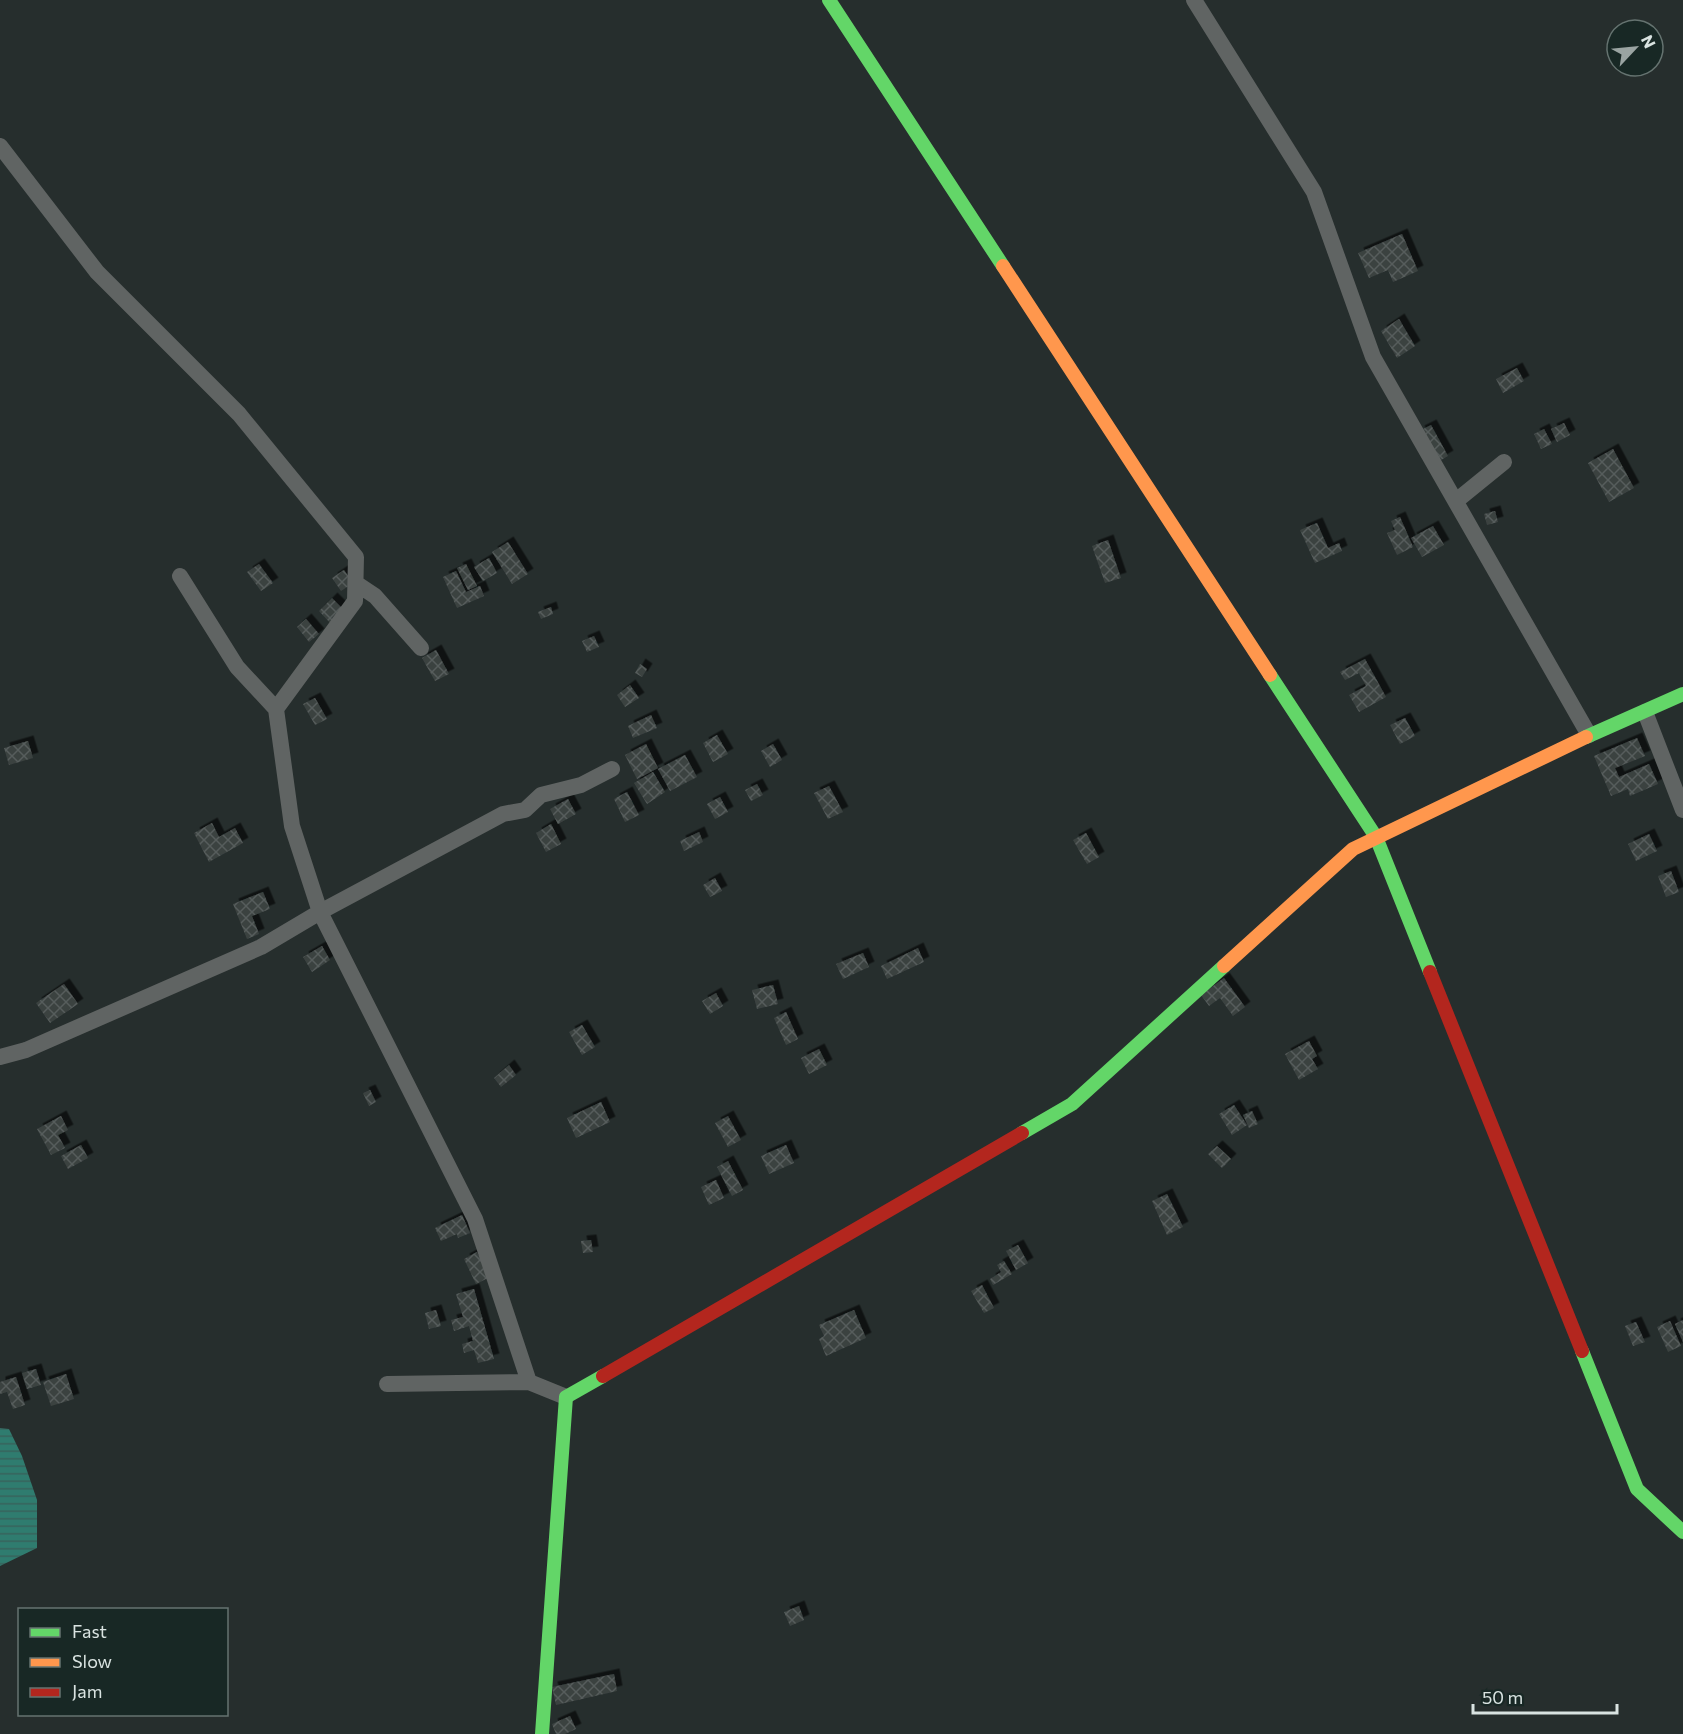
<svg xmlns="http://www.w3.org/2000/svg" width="1683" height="1734" viewBox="0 0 1683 1734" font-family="Commissioner,sans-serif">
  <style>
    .water { fill: url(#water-rules) }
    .building { fill: url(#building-cross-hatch); filter: url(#shadow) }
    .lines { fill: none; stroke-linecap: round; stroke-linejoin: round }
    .street { stroke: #606463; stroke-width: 16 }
    .fast { stroke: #63d668; stroke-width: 14 }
    .slow { stroke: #ff974d; stroke-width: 14 }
    .jam { stroke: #b3261e; stroke-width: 14 }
  </style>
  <defs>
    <pattern id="water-rules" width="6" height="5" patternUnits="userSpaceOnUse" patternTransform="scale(1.5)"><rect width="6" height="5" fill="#2f7c6f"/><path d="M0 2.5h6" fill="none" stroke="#37635c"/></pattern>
    <pattern id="building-cross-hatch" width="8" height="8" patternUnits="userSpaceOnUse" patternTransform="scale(1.5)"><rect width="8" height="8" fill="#3b4241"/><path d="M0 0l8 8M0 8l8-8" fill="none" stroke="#575d5c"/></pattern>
    <filter id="shadow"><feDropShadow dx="5.5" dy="-5.5" stdDeviation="0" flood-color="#0009"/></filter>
  </defs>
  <rect width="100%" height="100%" fill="#262e2d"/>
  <path class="water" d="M0 1428 9 1429 22 1456 37 1500V1548L0 1566Z"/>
  <path class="building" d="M1402 234 1418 271 1393 282 1388 270 1369 278 1358 253Z
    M1399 319 1415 346 1397 358 1381 331Z
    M1517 368 1524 381 1503 393 1496 379Z
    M1564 423 1570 435 1557 442 1551 429Z
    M1431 425 1448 456 1436 463 1419 431Z
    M1544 429 1552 444 1541 449 1534 434Z
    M1613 449 1634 488 1609 502 1588 463Z
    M1495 511 1498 522 1487 525 1484 514Z
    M1400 517 1413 547 1397 555 1387 533 1395 530 1391 521Z
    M1317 523 1328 548 1339 543 1342 551 1315 563 1300 530Z
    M1433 526 1444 545 1422 557 1411 538Z
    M1108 540 1121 578 1105 583 1092 546Z
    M508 542 528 574 512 584 492 552Z
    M489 558 497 573 483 581 474 567Z
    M259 564 273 583 261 591 247 572Z
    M466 564 477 586 468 590 457 568Z
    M344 570 353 583 341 591 332 578Z
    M456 571 466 592 480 586 484 596 457 608 443 577Z
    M332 598 345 611 332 625 319 611Z
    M551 607 553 614 541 619 538 612Z
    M306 619 319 634 309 642 297 627Z
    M594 636 599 647 587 652 582 641Z
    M436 650 449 674 435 681 422 658Z
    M1365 659 1386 697 1359 712 1349 695 1366 686 1359 673 1345 680 1340 672Z
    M640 664 647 669 642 677 635 673Z
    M630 685 639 698 625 707 617 695Z
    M315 698 327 719 315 725 303 704Z
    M651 715 657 728 633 738 628 726Z
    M1405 718 1415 736 1400 744 1390 725Z
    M717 735 728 754 713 762 703 743Z
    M1637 738 1645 756 1615 768 1619 777 1649 764 1658 784 1630 796 1628 789 1611 796 1594 756Z
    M28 741 33 758 9 765 4 748Z
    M646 744 658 768 637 779 625 755Z
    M773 744 782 760 770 767 761 751Z
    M685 755 697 777 670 791 658 769Z
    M653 772 665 792 647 804 634 783Z
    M757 784 763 795 751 801 745 790Z
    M829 786 843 812 828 819 814 793Z
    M627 792 639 815 625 822 614 799Z
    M720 797 728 812 715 819 707 804Z
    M568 799 576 814 558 824 550 809Z
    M212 823 219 837 235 828 243 843 209 862 194 833Z
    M551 824 561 844 546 852 536 833Z
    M699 832 703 842 684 851 680 841Z
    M1086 833 1099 857 1087 864 1073 840Z
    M1649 834 1657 851 1636 861 1628 844Z
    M1671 871 1679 892 1666 897 1658 876Z
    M715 878 722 891 710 897 703 885Z
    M263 892 270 909 252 916 259 934 247 939 233 904Z
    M322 946 330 960 312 972 303 957Z
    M918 948 924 962 887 979 881 966Z
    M863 953 869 967 843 979 836 964Z
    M1224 978 1245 1007 1233 1016 1220 998 1209 1006 1201 995Z
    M64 984 78 1004 50 1023 36 1003Z
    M773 985 778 1004 757 1009 752 990Z
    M716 993 723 1006 710 1014 702 1001Z
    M786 1012 798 1039 786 1045 774 1018Z
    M582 1025 595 1047 582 1055 569 1032Z
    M1309 1041 1317 1056 1312 1059 1318 1069 1299 1080 1285 1054Z
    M819 1049 827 1065 809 1074 801 1058Z
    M509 1065 516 1075 501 1087 494 1078Z
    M370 1090 376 1102 369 1106 363 1093Z
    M601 1102 610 1122 576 1138 567 1118Z
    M1234 1105 1247 1125 1232 1135 1219 1114Z
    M1252 1111 1258 1124 1249 1128 1243 1115Z
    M61 1116 68 1130 58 1135 65 1148 51 1155 37 1129Z
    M728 1116 741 1140 728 1147 715 1123Z
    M81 1145 88 1158 68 1169 61 1156Z
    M786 1145 794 1163 769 1174 761 1156Z
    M1217 1146 1231 1159 1222 1168 1208 1154Z
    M728 1161 743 1190 732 1196 717 1167Z
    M716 1180 724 1198 709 1205 701 1187Z
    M1167 1194 1183 1227 1167 1235 1152 1201Z
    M462 1215 470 1233 458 1238 457 1234 441 1241 435 1228Z
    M591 1240 593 1252 583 1253 581 1241Z
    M1018 1245 1028 1263 1016 1270 1006 1251Z
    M477 1252 490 1277 476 1284 464 1259Z
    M1004 1261 1012 1274 993 1285 990 1279 1001 1272 997 1265Z
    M982 1285 994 1308 984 1313 971 1291Z
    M474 1289 494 1359 478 1363 474 1350 464 1353 462 1344 473 1341 469 1326 454 1331 451 1320 463 1317 456 1294Z
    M436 1310 441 1326 429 1329 425 1313Z
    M854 1310 866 1338 826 1356 819 1339 824 1336 819 1325Z
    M1683 1320V1342L1675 1324Z
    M1670 1321 1681 1346 1668 1352 1657 1327Z
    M1636 1322 1645 1342 1633 1346 1625 1326Z
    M36 1369 41 1385 27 1389 22 1373Z
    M66 1374 74 1399 51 1406 43 1382Z
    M16 1377 25 1405 13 1409 7 1392 0 1394V1382Z
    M799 1606 804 1620 790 1626 784 1612Z
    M614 1674 617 1691 556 1705 552 1687Z
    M570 1716 576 1729 565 1734H556L552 1724Z"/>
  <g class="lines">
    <path class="street" d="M1194 0 1314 192 1373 357 1589 735
      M0 146 97 272 239 414 356 557 355 601 276 709
      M1456 501 1504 462
      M180 576 237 667 276 709 292 826 320 912 475 1219 529 1382
      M357 584 375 596 421 648
      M1645 712 1683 810
      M0 1057 26 1050 261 947 320 912 503 814 525 810 541 795 581 785 612 769
      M387 1384 529 1382 566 1397"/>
    <path class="fast" d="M829 0 1003 266
      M1270 675 1376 837 1430 972
      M1586 737 1683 694
      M1022 1133 1072 1104 1224 966
      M1582 1351 1637 1489 1683 1532
      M542 1734 566 1397 603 1376"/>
    <path class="slow" d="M1003 266 1270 675
      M1224 966 1353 849 1586 737"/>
    <path class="jam" d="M1430 972 1582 1351
      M603 1376 1022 1133"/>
  </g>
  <rect x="18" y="1608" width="210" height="108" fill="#182825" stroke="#657370" stroke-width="1.5"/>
  <rect x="30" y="1628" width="30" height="9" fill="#63d668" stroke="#657370" stroke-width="1.5"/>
  <text x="72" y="1638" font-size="18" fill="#d9e3e1">Fast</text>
  <rect x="30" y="1658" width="30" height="9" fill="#ff974d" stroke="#657370" stroke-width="1.5"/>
  <text x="72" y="1668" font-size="18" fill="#d9e3e1">Slow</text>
  <rect x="30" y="1688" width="30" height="9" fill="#b3261e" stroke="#657370" stroke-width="1.5"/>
  <text x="72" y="1698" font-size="18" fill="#d9e3e1">Jam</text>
  <g transform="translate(1635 48) rotate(64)"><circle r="28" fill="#182825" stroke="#657370" stroke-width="1.5"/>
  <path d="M0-4.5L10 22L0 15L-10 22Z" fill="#9aa4a2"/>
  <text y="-9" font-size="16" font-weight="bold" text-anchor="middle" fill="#d9e3e1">N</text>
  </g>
  <path d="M1473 1704v9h144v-9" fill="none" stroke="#d9e3e1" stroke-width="3"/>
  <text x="1482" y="1704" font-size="18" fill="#d9e3e1" stroke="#182825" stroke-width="4.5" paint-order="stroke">50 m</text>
</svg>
